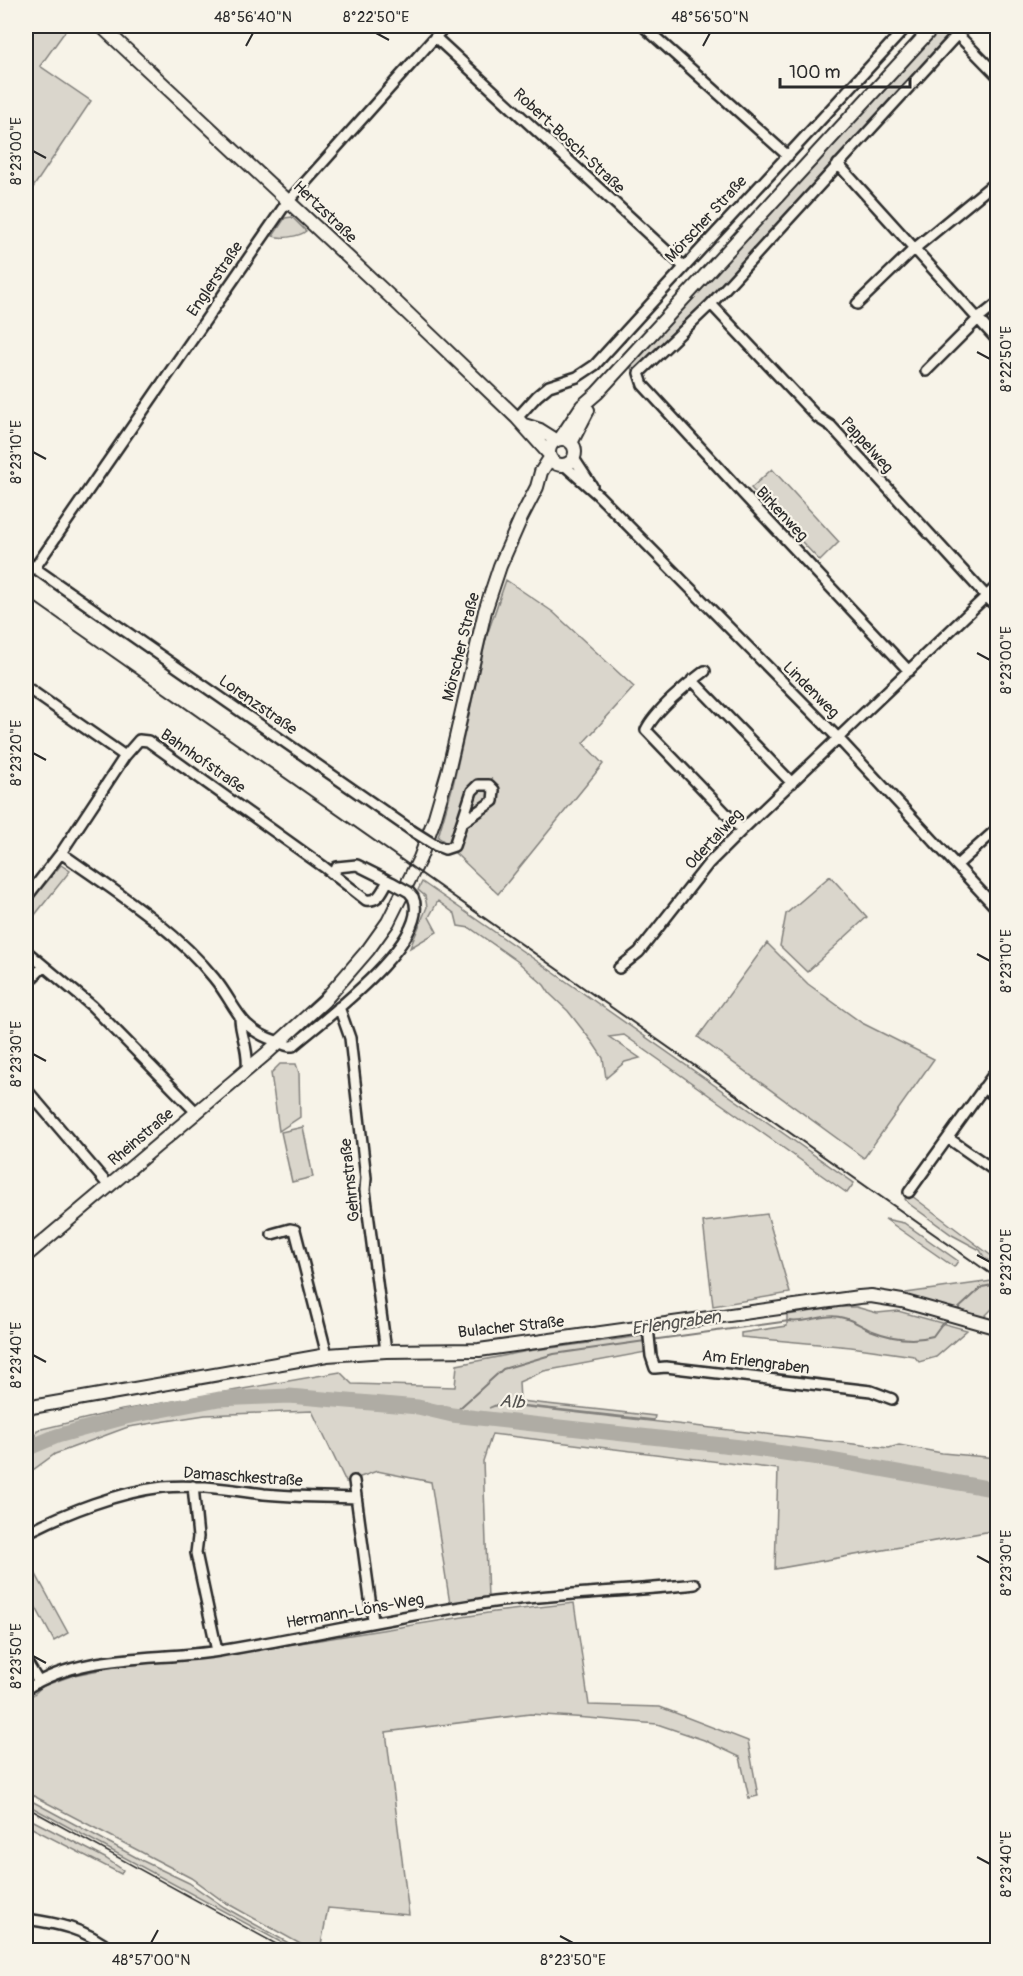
<svg xmlns="http://www.w3.org/2000/svg" width="1023" height="1976" viewBox="0 0 1023 1976" font-family="Pangolin,sans-serif">
  <style>
    .green { fill: #dad6cc; stroke: #82807c; stroke-width: 1.5 }
    .lines { fill: none; stroke-linecap: round; stroke-linejoin: round }
    .stream { stroke: #7a7874; stroke-width: 2 }
    .river { stroke: #afaca4; stroke-width: 15 }
    .street-casing { stroke: #2b2b2b; stroke-width: 14 }
    .secondary-casing { stroke: #2b2b2b; stroke-width: 16 }
    .street { stroke: #f7f3e8; stroke-width: 9 }
    .secondary { stroke: #f7f3e8; stroke-width: 12 }
    .tram { stroke: #2b2b2b; stroke-width: 1.5 }
    .rail { stroke: #2b2b2b; stroke-width: 2 }
    .street-bridge-casing { stroke: #2b2b2b; stroke-width: 14; stroke-linecap: butt }
    .street-bridge { stroke: #f7f3e8; stroke-width: 9 }
    .ticks { fill: none; stroke: #2b2b2b; stroke-width: 2 }
    .labels { text-anchor: middle; dominant-baseline: central; stroke-width: 4.5; stroke-linejoin: round; paint-order: stroke }
    .street-label { font-size: 16px; fill: #2b2b2b; stroke: #f7f3e8 }
    .water-label { font-size: 18px; font-style: italic; fill: #53524f; stroke: #f7f3e8 }
    .neatline { fill: none; stroke: #2b2b2b; stroke-width: 2 }
    .ticks-label { font-size: 15px; text-anchor: middle; fill: #2b2b2b }
  </style>
  <rect width="100%" height="100%" fill="#f7f3e8"/>
  <filter id="ink" filterUnits="userSpaceOnUse"><feTurbulence type="fractalNoise" baseFrequency=".0167" numOctaves="2"/><feDisplacementMap in="SourceGraphic" scale="12" xChannelSelector="R" yChannelSelector="G"/><feConvolveMatrix kernelMatrix="1 2 1 2 8 2 1 2 1" color-interpolation-filters="sRGB"/></filter>
  <g filter="url(#ink)">
    <path class="green" d="M26 26H69L40 66 91 101 26 198Z
      M939 26H958L704 304 634 371 629 366Z
      M292 217 306 231C299 237 281 239 273 236L285 218Z
      M772 469 839 542 820 561 751 488Z
      M506 580 553 612 634 687 583 743 603 764 498 894 455 853 448 844 438 837 453 785 487 635Z
      M61 865 70 871 26 926V907Z
      M830 876 867 917 807 972 780 946 786 914Z
      M422 882 550 970 854 1183 847 1193 624 1035 609 1037 640 1058 625 1062 606 1078 603 1058 593 1043 568 1011 550 994 544 985 517 961 470 928 458 926 455 914 438 901 429 917 437 932 410 948 427 907 425 896 418 890Z
      M767 943 808 984 862 1023 934 1059 864 1158 698 1037Z
      M280 1064H296L299 1073 300 1117 279 1131 271 1073Z
      M303 1127 313 1177 292 1182 281 1132Z
      M912 1196 997 1260V1267L984 1257 980 1250 952 1235 908 1203 905 1199 906 1197 909 1199Z
      M767 1214 790 1293 713 1306 703 1222Z
      M885 1219 904 1223 958 1261 954 1267Z
      M992 1281 997 1285V1304L982 1319 905 1296 906 1293Z
      M840 1307H856L877 1313 898 1311 967 1330 936 1357 919 1362 914 1356 851 1347 741 1337V1333L787 1326V1315Z
      M642 1336 646 1352 544 1371 519 1382 520 1401 655 1416 654 1420 500 1403 489 1408 500 1404 889 1448 899 1445 942 1453 997 1458V1530L775 1569 778 1469 492 1434 483 1461 488 1598 450 1604 431 1482 377 1471 346 1482 312 1411 205 1415 128 1427 55 1454 26 1475V1452L33 1447 37 1430 122 1410 340 1372 352 1384 455 1387 457 1365 528 1351Z
      M26 1556 68 1633 54 1641 26 1589Z
      M574 1603 589 1705 660 1707 748 1741 758 1796 749 1798 740 1757 704 1740 657 1724 588 1718 530 1714 386 1732 409 1915 328 1908 320 1950H311L223 1901 191 1878 26 1792V1701L43 1686 74 1675 109 1668 307 1642 494 1612Z
      M26 1798 143 1861 189 1883 224 1907 301 1950H295L26 1804Z
      M26 1817 105 1858 123 1870 121 1874 32 1828 26 1829Z"/>
    <g class="lines">
      <path class="stream" d="M956 1311 982 1287 998 1284
        M651 1340 789 1321C808 1324 825 1312 844 1318 853 1320 861 1326 870 1330 890 1338 912 1342 933 1336L941 1325 948 1319
        M452 1415 503 1369 554 1354 645 1341"/>
      <path class="river" d="M26 1449 57 1436 126 1417 219 1399 289 1396 418 1407 452 1415 741 1447 819 1458 998 1490"/>
      <defs>
        <path id="street" d="M643 26 788 156
          M957 34 998 76
          M435 37 683 266
          M838 164 998 341
          M711 304 817 417 831 426 998 609
          M857 304 914 249 998 180
          M926 371 978 319 998 303
          M517 418 537 396 549 386 577 377 595 365C698 251 804 139 907 26
          M993 444 998 439
          M573 457 592 486
          M564 465 598 495 838 738 998 910
          M26 562 411 830
          M34 569 285 205 445 26
          M705 671C687 684 655 711 646 730L742 830
          M909 671 745 496 643 385 639 373 711 304 965 26
          M692 680 792 783
          M26 687 125 756 139 740 148 741 324 867 366 900C379 902 382 891 388 881
          M435 845 445 849 454 846 472 791 478 785H489L494 790 493 801 463 822
          M61 853C114 891 173 927 214 978 237 1006 237 1028 276 1041 281 1043 284 1045 289 1046H293C322 1021 433 940 413 897
          M957 865 998 828
          M334 875 337 867 357 865 393 883
          M26 898 61 853 125 756
          M26 951 92 1006 196 1112
          M619 968 639 952 709 863 742 830 998 585
          M26 984 44 966
          M339 1007 350 1038 366 1178 365 1190 386 1351
          M240 1019C241 1038 249 1048 247 1069
          M983 1088 998 1098
          M26 1089 109 1186
          M948 1138 998 1173
          M909 1192 998 1068
          M272 1234 290 1229 295 1230 327 1355
          M648 1327 651 1356 655 1368 666 1367 871 1391 892 1399
          M354 1481 373 1621
          M193 1486 198 1537 196 1553 217 1651
          M28 1532C67 1512 119 1492 163 1487 198 1484 231 1490 264 1494 295 1497 326 1497 356 1498
          M26 1661 38 1681
          M26 1689C83 1652 155 1661 219 1651 309 1636 397 1616 487 1603 556 1593 626 1592 695 1584
          M26 1919C56 1923 87 1929 111 1950"/>
        <path id="secondary" d="M101 26 398 304 517 418 549 454
          M524 425 540 430 556 440
          M560 439 582 406 597 393 934 26
          M549 452a13 13 0 1 1 26 0a13 13 0 1 1-26 0Z
          M571 443 588 410
          M26 1256 267 1053 324 1001 368 950 388 922 420 858 434 820 448 772 485 611 500 566 521 518 537 487 541 472 550 458
          M26 1408 327 1355 386 1351 479 1350 859 1297 871 1296 902 1301 998 1328"/>
      </defs>
      <use href="#street" class="street-casing"/>
      <use href="#secondary" class="secondary-casing"/>
      <use href="#street" class="street"/>
      <use href="#secondary" class="secondary"/>
      <path class="tram" d="M26 1807 287 1950"/>
      <path class="rail" d="M26 596 998 1279"/>
      <defs>
        <path id="street-bridge" d="M411 830 435 845
          M393 883 409 892 413 897"/>
      </defs>
      <use href="#street-bridge" class="street-bridge-casing"/>
      <use href="#street-bridge" class="street-bridge"/>
    </g>
  </g>
  <path class="ticks" d="M376 33 389 40M246 46 253 33M703 46 710 33M33 151 46 158M977 352 990 359M33 452 46 459M977 653 990 660M33 753 46 760M977 954 990 961M33 1054 46 1061M977 1255 990 1262M33 1355 46 1362M977 1556 990 1563M33 1656 46 1663M977 1857 990 1864M560 1936 573 1943M151 1943 158 1930"/>
  <g class="labels">
    <g class="street-label">
      <text transform="translate(569 141) rotate(43)">Robert-Bosch-Straße</text>
      <text transform="translate(325 212) rotate(44)">Hertzstraße</text>
      <text transform="translate(706 219) rotate(-47)">Mörscher Straße</text>
      <text transform="translate(215 279) rotate(-56)">Englerstraße</text>
      <text transform="translate(867 445) rotate(48)">Pappelweg</text>
      <text transform="translate(782 514) rotate(47)">Birkenweg</text>
      <text transform="translate(461 647) rotate(-76)">Mörscher Straße</text>
      <text transform="translate(811 690) rotate(45)">Lindenweg</text>
      <text transform="translate(258 705) rotate(35)">Lorenzstraße</text>
      <text transform="translate(203 761) rotate(35)">Bahnhofstraße</text>
      <text transform="translate(714 839) rotate(-47)">Odertalweg</text>
      <text transform="translate(141 1137) rotate(-40)">Rheinstraße</text>
      <text transform="translate(350 1180) rotate(-96)">Gehrnstraße</text>
      <text transform="translate(511 1327) rotate(-6)">Bulacher Straße</text>
      <text transform="translate(756 1362) rotate(7)">Am Erlengraben</text>
      <text transform="translate(243 1477) rotate(4)">Damaschkestraße</text>
      <text transform="translate(355 1611) rotate(-10)">Hermann-Löns-Weg</text>
    </g>
    <g class="water-label">
      <text transform="translate(676 1323) rotate(-8)">Erlengraben</text>
      <text transform="translate(512 1402) rotate(6)">Alb</text>
    </g>
  </g>
  <rect width="1023" height="1976" fill="none" stroke="#f7f3e8" stroke-width="66"/>
  <path d="M780 78v9h130v-9" fill="none" stroke="#2b2b2b" stroke-width="3"/>
  <text x="789" y="78" font-size="18" fill="#2b2b2b" stroke="#f7f3e8" stroke-width="4.5" paint-order="stroke">100 m</text>
  <rect x="33" y="33" width="957" height="1910" class="neatline"/>
  <g class="ticks-label">
    <text x="253" y="22">48°56'40"N</text>
    <text x="376" y="22">8°22'50"E</text>
    <text x="710" y="22">48°56'50"N</text>
    <text transform="translate(16 151) rotate(-90)" y="5">8°23'00"E</text>
    <text transform="translate(1006 359) rotate(-90)" y="5">8°22'50"E</text>
    <text transform="translate(16 452) rotate(-90)" y="5">8°23'10"E</text>
    <text transform="translate(1006 660) rotate(-90)" y="5">8°23'00"E</text>
    <text transform="translate(16 753) rotate(-90)" y="5">8°23'20"E</text>
    <text transform="translate(1006 961) rotate(-90)" y="5">8°23'10"E</text>
    <text transform="translate(16 1054) rotate(-90)" y="5">8°23'30"E</text>
    <text transform="translate(1006 1262) rotate(-90)" y="5">8°23'20"E</text>
    <text transform="translate(16 1355) rotate(-90)" y="5">8°23'40"E</text>
    <text transform="translate(1006 1563) rotate(-90)" y="5">8°23'30"E</text>
    <text transform="translate(16 1656) rotate(-90)" y="5">8°23'50"E</text>
    <text transform="translate(1006 1864) rotate(-90)" y="5">8°23'40"E</text>
    <text x="151" y="1965">48°57'00"N</text>
    <text x="573" y="1965">8°23'50"E</text>
  </g>
</svg>
